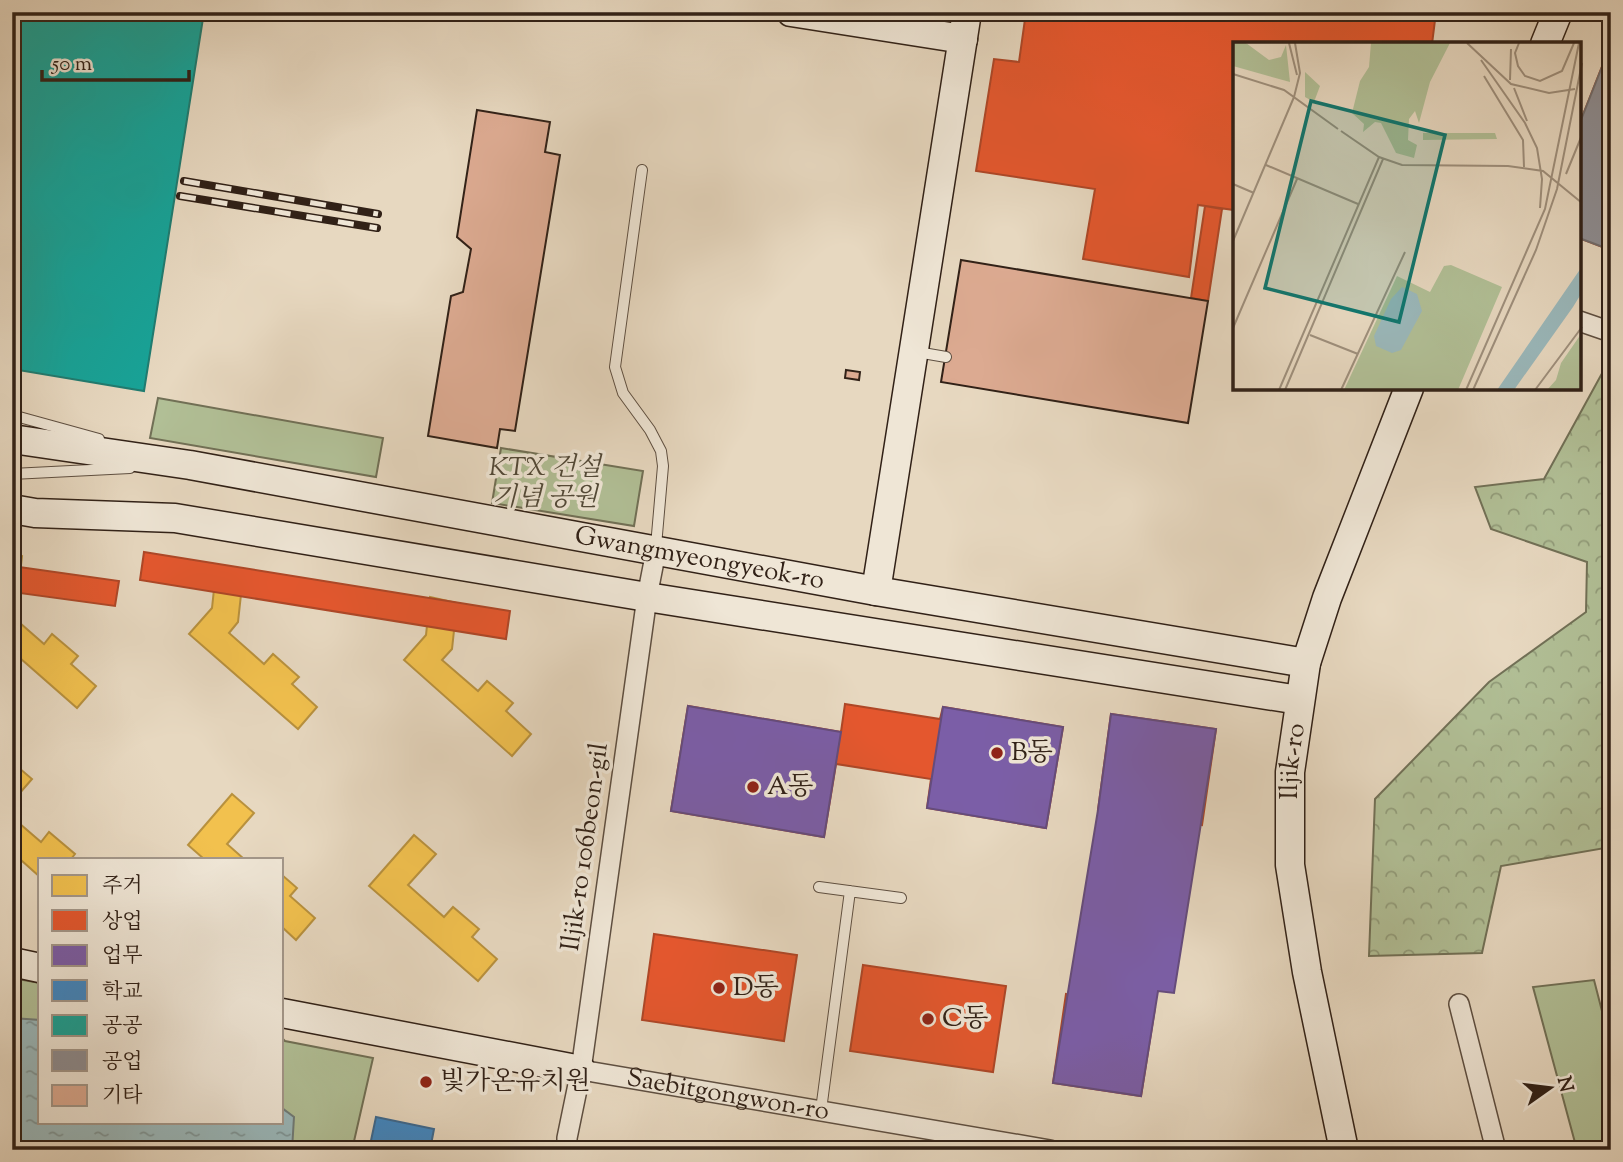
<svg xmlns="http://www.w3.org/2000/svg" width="1623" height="1162" viewBox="0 0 1623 1162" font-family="'Sorts Mill Goudy','Noto Serif KR',serif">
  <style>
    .green { fill: #b1bf96; stroke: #717056; stroke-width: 2 }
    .forest { fill: url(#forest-crowns); stroke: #717056; stroke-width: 2 }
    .water { fill: url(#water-ripples); stroke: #707c79; stroke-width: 2 }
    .homes { fill: #f2c14e; stroke: #b8913e; stroke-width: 2 }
    .shops { fill: #e4572e; stroke: #ae4727; stroke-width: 2 }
    .offices { fill: #7b5ea7; stroke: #654c7c; stroke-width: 2 }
    .schools { fill: #3f88c5; stroke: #3b6991; stroke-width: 2 }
    .public { fill: #17a398; stroke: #1f7c71; stroke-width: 2 }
    .industry { fill: #8d8d92; stroke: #716d6d; stroke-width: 2 }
    .building { fill: #dcaa91; stroke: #312117; stroke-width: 2 }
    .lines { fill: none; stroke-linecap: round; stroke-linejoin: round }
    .lane-casing { stroke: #5e4f41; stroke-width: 12 }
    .street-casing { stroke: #5e4f41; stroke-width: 22 }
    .secondary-casing { stroke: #312117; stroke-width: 31 }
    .lane { stroke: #efe6d6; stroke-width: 10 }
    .street { stroke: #efe6d6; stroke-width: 19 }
    .secondary { stroke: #efe6d6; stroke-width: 28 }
    .rail-casing { stroke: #312117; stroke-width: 8 }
    .rail { stroke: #efe6d6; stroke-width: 5; stroke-dasharray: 16; stroke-linecap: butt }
    .poi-dot { fill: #8f2418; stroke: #efe6d6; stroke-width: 2.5 }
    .labels { text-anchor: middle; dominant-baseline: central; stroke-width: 7; stroke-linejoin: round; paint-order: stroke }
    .park-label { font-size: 26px; font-style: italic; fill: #514837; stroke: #efe6d6 }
    .street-label { font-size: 26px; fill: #312117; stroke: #efe6d6 }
    .poi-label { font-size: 26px; fill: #312117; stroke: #efe6d6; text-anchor: start }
    .inset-road { fill: none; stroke: #9e8f7c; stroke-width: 2 }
    .view { fill: #0f766e; fill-opacity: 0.15; stroke: #0f766e; stroke-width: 3.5 }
    .inset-edge { fill: none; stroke: #312117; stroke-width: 3.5 }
  </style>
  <defs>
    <pattern id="forest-crowns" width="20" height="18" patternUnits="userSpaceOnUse" patternTransform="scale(1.75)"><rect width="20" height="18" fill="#b1bf96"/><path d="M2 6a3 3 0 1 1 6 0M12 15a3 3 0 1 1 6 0" fill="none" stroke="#919b79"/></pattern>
    <pattern id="water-ripples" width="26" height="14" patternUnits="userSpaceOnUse" patternTransform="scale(1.75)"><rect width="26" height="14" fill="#9ab8bb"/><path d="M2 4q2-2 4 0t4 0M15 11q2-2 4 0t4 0" fill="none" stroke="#7e9597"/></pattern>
  </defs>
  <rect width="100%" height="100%" fill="#e7d8c0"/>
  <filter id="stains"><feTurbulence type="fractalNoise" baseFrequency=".00286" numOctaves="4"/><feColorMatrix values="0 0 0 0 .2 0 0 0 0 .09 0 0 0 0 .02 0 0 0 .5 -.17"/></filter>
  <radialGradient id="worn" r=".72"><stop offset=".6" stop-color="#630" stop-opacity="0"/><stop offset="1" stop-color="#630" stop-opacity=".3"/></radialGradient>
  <path class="green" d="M158 398 383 438 376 477 150 438Z
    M501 448 643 471 634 526 492 503Z
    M12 978 40 983V1122H282V1038L285 1041 373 1058 352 1150H12Z
    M1594 980 1611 1046V1150H1577L1533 987Z"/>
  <path class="forest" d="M1611 357V847L1501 866 1482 953 1369 956 1375 799 1489 682 1586 612 1587 562 1491 529 1475 487 1544 479Z"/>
  <path class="water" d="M12 1018 40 1020V1122H282V1108L294 1117 292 1150H12Z"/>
  <path class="homes" d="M12 554 22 556 17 602 12 607Z
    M216 571 243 576 238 622 229 633 264 664 273 654 299 677 292 684 317 707 298 729 189 634 212 608Z
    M430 597 457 603 452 649 442 660 478 691 487 681 513 703 506 711 531 734 512 756 404 660 426 635Z
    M12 616 44 644 52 634 78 656 71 664 96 686 77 708 12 651Z
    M12 762 32 779 12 802Z
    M232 794 254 813 227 844 244 859H204L188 845Z
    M12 817 41 842 49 832 75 854 71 859H40V877L12 852Z
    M414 835 436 854 408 885 444 917 453 907 479 929 472 937 497 959 478 981 369 886Z
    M282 875 297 888 290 896 315 918 296 940 282 927Z"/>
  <path class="shops" d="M1026 12H1436L1432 44H1234V210L1198 205 1189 277 1083 259 1095 189 976 171 994 59 1019 62Z
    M1607 54 1611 55V235L1605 248 1579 238V125Z
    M1205 206 1222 209 1208 301 1191 298Z
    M144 552 510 611 506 639 140 580Z
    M12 566 119 581 115 606 12 592Z
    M845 704 940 719 943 707 1063 727 1046 828 927 808 931 779 836 764 824 837 671 811 688 706 841 732Z
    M1111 714 1216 729 1202 825 1098 810Z
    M654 934 797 955 784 1041 642 1020Z
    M863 965 1006 986 993 1072 850 1051Z
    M1066 994 1155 1008 1141 1096 1053 1083Z"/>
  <path class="offices" d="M688 706 841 732 824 837 671 811Z
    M943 707 1063 727 1046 828 927 808Z
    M1111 714 1216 729 1174 993 1158 991 1141 1096 1053 1083 1098 810Z"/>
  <path class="schools" d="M376 1117 434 1129 430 1150H369Z"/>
  <path class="public" d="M12 12H204L144 391 12 369Z"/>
  <path class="industry" d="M1611 44V250L1579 238V125Z"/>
  <path class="building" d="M477 110 550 122 545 152 560 155 515 431 500 429 497 448 428 436 451 296 463 292 471 249 457 237Z
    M961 260 1208 301 1188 423 941 382Z
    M846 370 860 372 859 380 845 378Z"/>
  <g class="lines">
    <defs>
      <path id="lane" d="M642 170 615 367 623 393 650 430 661 451 663 466 656 546
        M917 352 946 357
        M12 415 99 439
        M12 474 130 468
        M819 887 901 898
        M821 1110 850 891"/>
      <g id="street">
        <path d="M1579 321 1611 332"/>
        <path d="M1459 1004 1496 1150"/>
        <path id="s1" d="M581 1070 1050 1150"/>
        <path d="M567 1150V1138L581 1070 647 597 656 551"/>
      </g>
      <g id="secondary">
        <path d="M791 12 963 39"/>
        <path d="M1545 44 1558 12"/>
        <path id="s2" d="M12 439 190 465 876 591 1306 663"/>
        <path d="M12 509 35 513 175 518 647 597 1299 700"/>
        <path d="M876 591 967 12"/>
        <path d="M12 962 40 968"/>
        <path d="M282 1013 581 1070"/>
        <path id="s3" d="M1344 1150 1307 972 1290 865V772L1306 663 1327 598 1409 388"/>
      </g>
    </defs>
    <use href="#lane" class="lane-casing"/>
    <use href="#street" class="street-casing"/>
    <use href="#secondary" class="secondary-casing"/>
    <use href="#lane" class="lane"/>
    <use href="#street" class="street"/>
    <use href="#secondary" class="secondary"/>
    <defs>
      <path id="rail" d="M184 181 378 214
        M180 196 377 228"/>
    </defs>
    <use href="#rail" class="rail-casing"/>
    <use href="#rail" class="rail"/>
  </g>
  <g class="poi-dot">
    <circle cx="997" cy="753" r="7"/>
    <circle cx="753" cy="787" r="7"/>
    <circle cx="719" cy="988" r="7"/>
    <circle cx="928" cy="1019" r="7"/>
    <circle cx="426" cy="1082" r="7"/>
  </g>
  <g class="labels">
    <g class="park-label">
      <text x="545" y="468">KTX 건설<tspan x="545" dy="30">기념 공원</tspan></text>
    </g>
    <g class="street-label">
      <text stroke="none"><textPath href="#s2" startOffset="698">Gwangmyeongyeok-ro</textPath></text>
      <text stroke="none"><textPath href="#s3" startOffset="394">Iljik-ro</textPath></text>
      <text transform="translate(586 847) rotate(-82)">Iljik-ro 106beon-gil</text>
      <text stroke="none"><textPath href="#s1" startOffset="149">Saebitgongwon-ro</textPath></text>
    </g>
    <g class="poi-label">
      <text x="1011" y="753">B동</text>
      <text x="767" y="787">A동</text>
      <text x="733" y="988">D동</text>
      <text x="942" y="1019">C동</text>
      <text x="440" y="1082">빛가온유치원</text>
    </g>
  </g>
  <g transform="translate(1233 42)">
    <rect width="348" height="348" fill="#e7d8c0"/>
    <path d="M0 1H13L36 18 48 15 53 3 57 40 0 24ZM72 30 87 44 81 60 72 55ZM190 91H262L264 97 190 98ZM218 223 269 245 225 348H111L164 234 197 250 211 224Z" fill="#b1bf96"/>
    <path d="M138 1H217L197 40 186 81 182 69 176 77 175 98 184 103 181 116 163 111 148 81 142 80 130 90 131 82 119 71 127 39 136 25ZM348 292V348H314L323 338 328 321Z" fill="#b1bf96"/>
    <path d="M348 226V252L340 265 281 348H264ZM169 245 184 252 189 269 168 308 159 311 143 304 141 294 158 257Z" fill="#9ab8bb"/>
    <path class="inset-road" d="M56 1 64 33M234 1 278 42 316 51 342 47M286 1 282 11 285 24 292 34 307 39 329 29 341 1M248 18 292 81 304 106 309 137 307 166M0 32 51 48 105 87M251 34 290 98 291 125M277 38 278 7M281 46 294 79M61 55 67 31 62 1M108 89 146 115 169 123 275 124 310 129 349 161M33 123 125 162M333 132 349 93M0 142 21 151M0 199 61 55M0 286 64 137M77 293 125 312M46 348 146 115M52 348 150 117M108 348 172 210M233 348 312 167 346 1M240 348 303 208 324 147 349 21M302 348 349 285"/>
    <path class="view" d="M78 59 212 93 166 280 32 246Z"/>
    <rect width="348" height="348" class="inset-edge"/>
  </g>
  <rect width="1623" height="1162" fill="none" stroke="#e7d8c0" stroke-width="42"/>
  <rect x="14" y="14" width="1595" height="1134" fill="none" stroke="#312117" stroke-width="3.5"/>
  <rect x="21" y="21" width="1581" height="1120" fill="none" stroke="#312117" stroke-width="2"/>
  <rect x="38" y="858" width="245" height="266" fill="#efe6d6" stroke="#a3978a" stroke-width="2"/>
  <rect x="52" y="875" width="35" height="21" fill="#f2c14e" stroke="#a3978a" stroke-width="2"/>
  <text x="102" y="892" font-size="21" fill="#312117">주거</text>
  <rect x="52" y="910" width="35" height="21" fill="#e4572e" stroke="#a3978a" stroke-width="2"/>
  <text x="102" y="928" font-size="21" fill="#312117">상업</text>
  <rect x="52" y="945" width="35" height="21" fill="#7b5ea7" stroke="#a3978a" stroke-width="2"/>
  <text x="102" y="962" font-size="21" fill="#312117">업무</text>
  <rect x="52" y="980" width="35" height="21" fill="#3f88c5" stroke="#a3978a" stroke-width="2"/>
  <text x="102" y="998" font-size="21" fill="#312117">학교</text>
  <rect x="52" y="1015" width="35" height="21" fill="#17a398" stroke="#a3978a" stroke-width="2"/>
  <text x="102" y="1032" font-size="21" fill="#312117">공공</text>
  <rect x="52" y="1050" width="35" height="21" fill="#8d8d92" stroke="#a3978a" stroke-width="2"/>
  <text x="102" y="1068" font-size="21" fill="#312117">공업</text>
  <rect x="52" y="1085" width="35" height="21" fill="#dcaa91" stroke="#a3978a" stroke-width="2"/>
  <text x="102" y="1102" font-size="21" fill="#312117">기타</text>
  <g transform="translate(1550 1088) rotate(76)" stroke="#efe6d6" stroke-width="5" paint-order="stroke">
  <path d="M0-5L12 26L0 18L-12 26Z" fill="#312117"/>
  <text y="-10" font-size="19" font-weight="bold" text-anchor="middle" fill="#312117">N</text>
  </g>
  <path d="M42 70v10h147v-10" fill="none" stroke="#312117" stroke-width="3.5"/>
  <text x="52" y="70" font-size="21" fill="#312117" stroke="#efe6d6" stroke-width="5" paint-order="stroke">50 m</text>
  <rect width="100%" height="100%" filter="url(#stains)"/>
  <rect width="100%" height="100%" fill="url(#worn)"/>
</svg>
